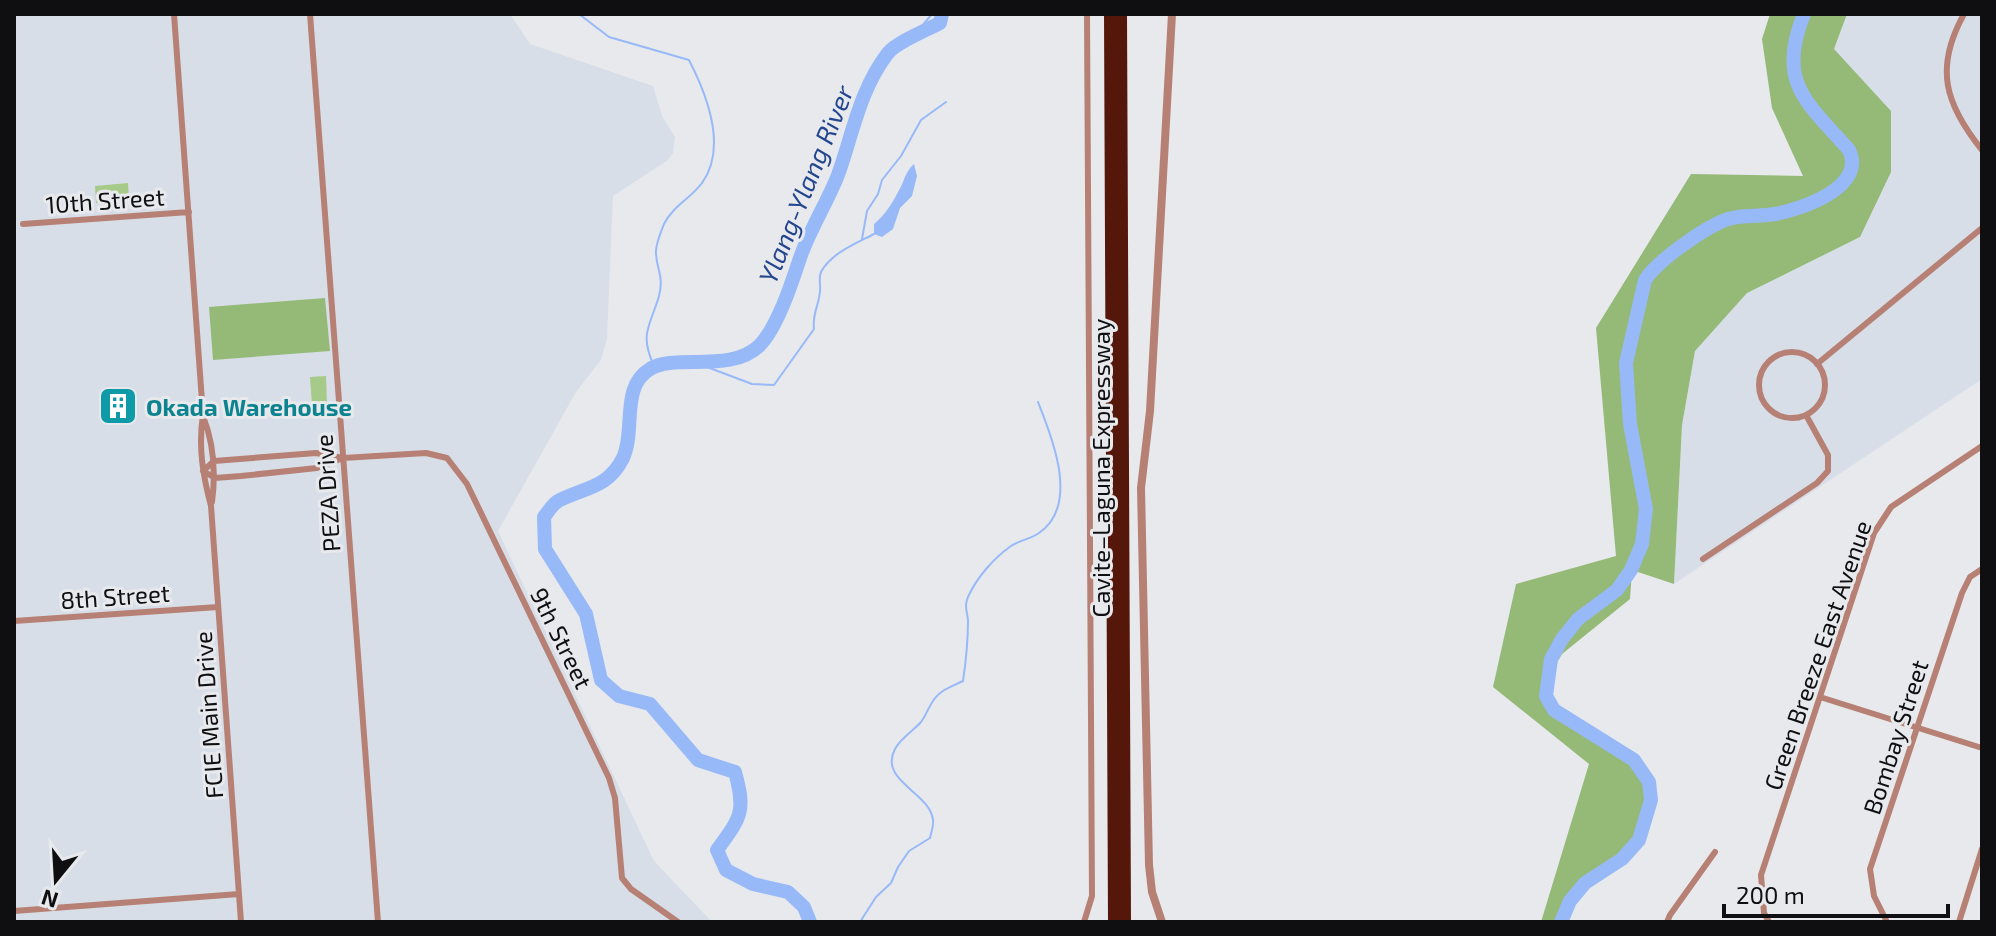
<svg xmlns="http://www.w3.org/2000/svg" width="1996" height="936" viewBox="0 0 1996 936" font-family="'Exo 2',sans-serif">
  <style>
    .built { fill: #d8dee8 }
    .green { fill: #a6ca88 }
    .forest { fill: #95b977 }
    .water { fill: #98b9f8 }
    .lines { fill: none; stroke-linecap: round; stroke-linejoin: round }
    .stream { stroke: #98b9f8; stroke-width: 2 }
    .river { stroke: #98b9f8; stroke-width: 14 }
    .minor { stroke: #b78074; stroke-width: 6 }
    .tertiary { stroke: #b78074; stroke-width: 8 }
    .motorway { stroke: #56170b; stroke-width: 12 }
    .labels { text-anchor: middle; dominant-baseline: central; stroke-width: 6; stroke-linejoin: round; paint-order: stroke }
    .street-label { font-size: 24px; fill: #0f0f11; stroke: #e7e9ed }
    .culture-label { font-size: 24px; font-weight: bold; fill: #0d838f; stroke: #e7e9ed; text-anchor: start }
    .water-label { font-size: 26px; font-style: italic; fill: #24468f; stroke: #e7e9ed }
  </style>
  <rect width="100%" height="100%" fill="#e7e9ed"/>
  <path class="built" d="M14 14H510L530 44 653 86 663 118 675 137 673 153 668 160 613 196 607 339 601 360 576 392 498 531 654 861 712 922H14Z
    M1847 14H1982V379L1674 584 1682 425 1695 351 1747 293 1860 237 1831 57Z"/>
  <path class="green" d="M128 183 129 200 96 203 95 186Z
    M326 376 327 405 312 406 310 377Z"/>
  <path class="forest" d="M1770 14H1847L1834 49 1891 111V172L1860 237 1747 293 1695 351 1682 425 1674 584 1632 570 1630 599 1562 654 1547 679 1546 696 1554 710 1590 732 1620 746 1649 782 1651 800 1639 840 1622 859 1585 883 1570 901 1561 922H1541L1589 764 1493 687 1516 584 1616 556 1596 328 1691 174 1803 176 1772 108 1762 39Z
    M325 298 330 351 213 360 209 307Z"/>
  <path class="water" d="M914 164 917 176 912 196 900 208 893 229 882 237 874 234V224C884 216 892 204 898 192 905 181 904 173 914 164Z"/>
  <g class="lines">
    <path class="stream" d="M579 14 609 37 689 60C707 95 728 147 702 183 690 199 673 206 664 224 661 232 655 245 656 254 657 271 664 276 659 296 650 327 639 333 654 366
      M912 38 932 14
      M862 239 867 211 878 194 882 180 901 156 921 120 946 102
      M682 364 707 367 752 384 774 385 814 329C812 313 819 306 820 291 821 284 818 279 821 272 831 253 857 243 874 234
      M860 922 876 897 891 883 898 867 909 851 930 838C931 833 934 825 933 820 930 792 878 781 895 749 901 738 913 731 921 722 925 717 927 711 930 706 938 690 949 688 963 681 966 661 968 640 968 620 967 611 964 606 968 597 977 577 994 558 1011 546 1020 540 1031 539 1039 533 1080 505 1052 437 1038 402"/>
    <path class="river" d="M810 922 804 907 788 892 753 884 726 870 717 850C741 817 746 812 735 772L698 760 650 704 619 696 601 680 586 614 545 549 544 517C548 512 553 503 560 500 586 487 608 488 623 458 636 430 620 387 650 369 675 353 731 374 760 345 778 326 792 282 800 258 810 229 827 203 838 175 853 133 860 89 888 53 897 42 927 30 940 23L942 14
      M1561 922 1570 901 1585 883 1622 859 1639 840 1651 800 1649 782 1634 760 1554 710 1546 696 1551 659 1562 639 1578 619 1617 590 1631 570 1642 544 1646 509 1630 424 1626 363 1645 280C1658 260 1703 229 1725 220 1740 214 1759 217 1775 214 1802 209 1867 187 1849 150 1807 102 1776 83 1804 14"/>
    <path class="minor" d="M174 14 203 415C198 447 203 476 211 506L241 922
      M310 14 378 922
      M1964 14C1934 68 1945 104 1982 150
      M23 224 189 212
      M1759 385a33 33 0 1 1 66 0a33 33 0 1 1-66 0Z
      M1817 364 1982 228
      M203 416C214 444 216 472 212 502
      M203 471 214 461 316 453 343 458 426 453 447 458 467 484 609 778 615 798 622 878 631 889 678 922
      M203 471 215 478 241 476 317 468 343 458
      M1703 559 1817 483 1828 471V455L1806 415
      M14 621 218 607
      M1820 697 1982 748
      M14 911 239 894
      M1084 922 1092 896 1087 14
      M1667 922 1670 915 1715 852
      M1769 922 1764 913 1761 875 1874 533 1891 507 1982 446
      M1887 922 1874 896 1870 869 1962 593 1970 577 1982 569
      M1959 922 1982 849"/>
    <path class="tertiary" d="M1162 922 1152 892 1149 865 1141 488 1150 411 1172 14"/>
    <path class="motorway" d="M1110 14 1114 922
      M1121 14 1125 922"/>
  </g>
  <defs>
    <symbol id="building-square" viewBox="-11 -11 22 22"><rect x="-9" y="-9" width="18" height="18" rx="4" fill="#0f9aa8" stroke="#e7e9ed"/><path d="M-4-6H4V6H1V3H-1V6H-4ZM-2.5-4.3h1.7v1.8h-1.7ZM.8-4.3h1.7v1.8H.8ZM-2.5-1h1.7V.8h-1.7ZM.8-1h1.7V.8H.8Z" fill="#fff"/></symbol>
  </defs>
  <g fill-rule="evenodd">
    <use href="#building-square" x="96" y="384" width="44" height="44"/>
  </g>
  <g class="labels">
    <g class="street-label">
      <text transform="translate(105 200) rotate(-4)">10th Street</text>
      <text transform="translate(1100 468) rotate(-90)">Cavite–Laguna Expressway</text>
      <text transform="translate(327 493) rotate(-94)">PEZA Drive</text>
      <text transform="translate(115 596) rotate(-4)">8th Street</text>
      <text transform="translate(562 638) rotate(64)">9th Street</text>
      <text transform="translate(1817 655) rotate(-71)">Green Breeze East Avenue</text>
      <text transform="translate(208 715) rotate(-94)">FCIE Main Drive</text>
      <text transform="translate(1895 737) rotate(-72)">Bombay Street</text>
    </g>
    <g class="culture-label">
      <text x="146" y="406">Okada Warehouse</text>
    </g>
    <g class="water-label">
      <text transform="translate(805 184) rotate(-68)">Ylang-Ylang River</text>
    </g>
  </g>
  <rect width="1996" height="936" fill="none" stroke="#0f0f11" stroke-width="32"/>
  <g transform="translate(56 880) rotate(198)" stroke="#e7e9ed" stroke-width="6" paint-order="stroke">
  <path d="M0-6L14 30L0 20L-14 30Z" fill="#0f0f11"/>
  <text y="-12" font-size="22" font-weight="bold" text-anchor="middle" fill="#0f0f11">N</text>
  </g>
  <path d="M1724 904v12h224v-12" fill="none" stroke="#0f0f11" stroke-width="4"/>
  <text x="1736" y="904" font-size="24" fill="#0f0f11" stroke="#e7e9ed" stroke-width="6" paint-order="stroke">200 m</text>
</svg>
